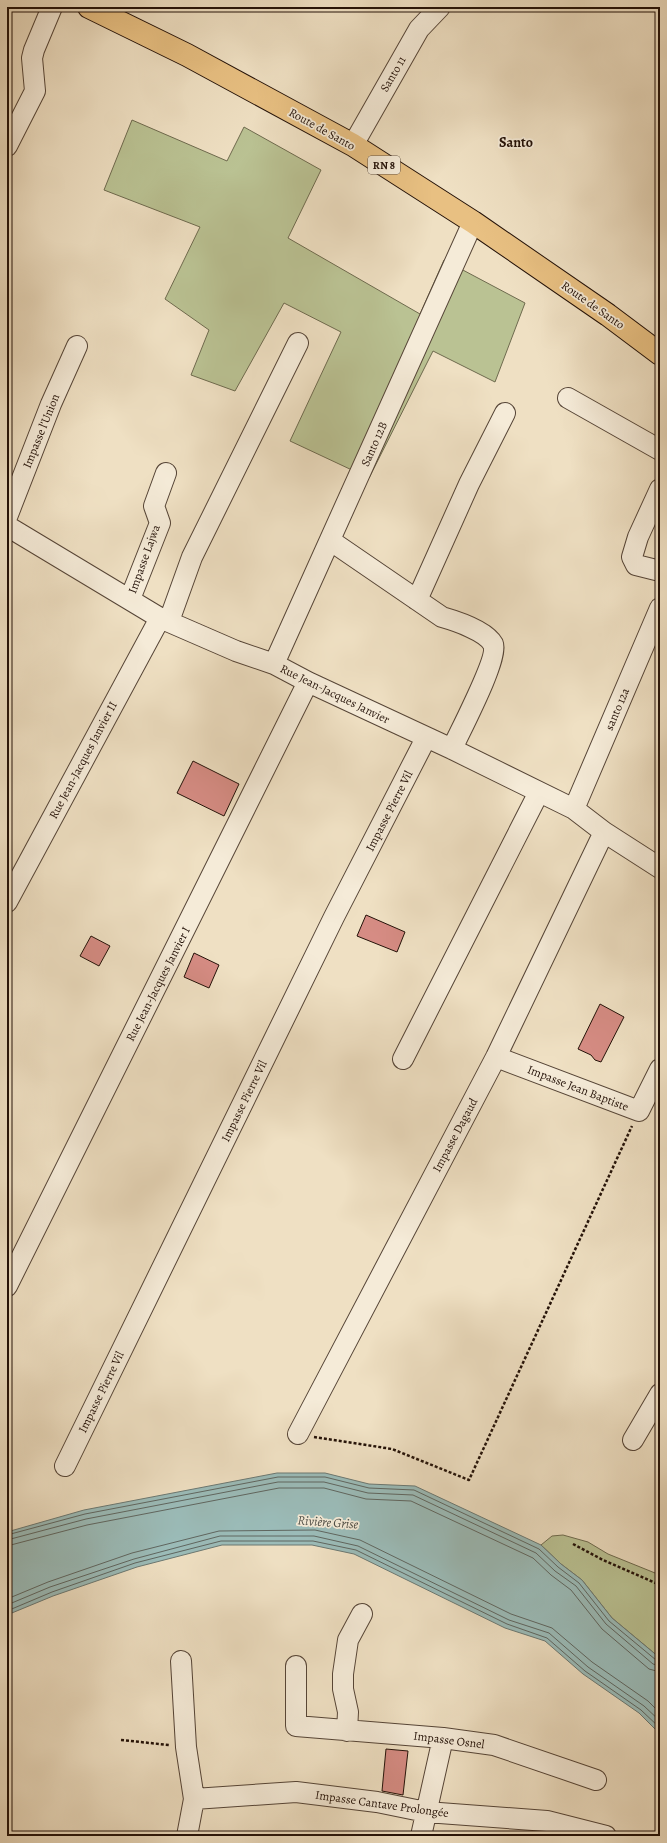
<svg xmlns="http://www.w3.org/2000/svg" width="667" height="1843" viewBox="0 0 667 1843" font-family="Alegreya,serif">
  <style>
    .green { fill: #bac293; stroke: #6e6a4e }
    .water { fill: #9bbcb9; stroke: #6b7872 }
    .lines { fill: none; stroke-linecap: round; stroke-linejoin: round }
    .shore { stroke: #5f6660; stroke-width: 1 }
    .building { fill: #d68c84; stroke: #231108 }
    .minor-casing { stroke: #564537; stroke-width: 22 }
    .major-casing { stroke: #231108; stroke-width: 24 }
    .path { stroke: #231108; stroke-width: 2.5; stroke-dasharray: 3 2; stroke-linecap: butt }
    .minor { stroke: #f5ebd8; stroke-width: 20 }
    .major { stroke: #e8c082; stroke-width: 22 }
    .labels { text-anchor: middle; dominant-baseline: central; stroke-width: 3.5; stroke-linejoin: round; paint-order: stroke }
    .shield { fill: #f5ebd8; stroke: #625246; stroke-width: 1 }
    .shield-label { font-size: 11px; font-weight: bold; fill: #231108 }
    .street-label { font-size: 12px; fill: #231108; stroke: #f5ebd8 }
    .water-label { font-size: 13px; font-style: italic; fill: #4d4d46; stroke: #f5ebd8 }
    .quarter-label { font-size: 14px; font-weight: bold; fill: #231108; stroke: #f5ebd8 }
  </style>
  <rect width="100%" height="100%" fill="#efe0c3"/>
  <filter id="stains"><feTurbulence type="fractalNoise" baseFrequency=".005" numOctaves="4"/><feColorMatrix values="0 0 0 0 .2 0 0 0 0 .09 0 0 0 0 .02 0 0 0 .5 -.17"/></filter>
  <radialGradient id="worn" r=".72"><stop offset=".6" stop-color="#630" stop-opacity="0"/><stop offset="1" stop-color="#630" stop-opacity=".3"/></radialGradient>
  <path class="green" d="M132 120 227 161 244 127 321 170 288 238 420 314 444 260 525 303 495 382 433 351 369 478 290 441 341 332 284 303 235 391 191 375 209 330 165 299 200 227 104 190Z
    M563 1535 588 1542 608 1554 660 1575V1658L612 1618 582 1580 561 1564 541 1545 552 1536Z"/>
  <path class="water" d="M277 1473H325L369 1484 415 1486 541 1545 561 1564 582 1580 612 1618 660 1658V1734L639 1713 583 1674 545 1641 505 1628 354 1554 312 1545H222L137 1567 53 1596 7 1615V1532L84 1510Z"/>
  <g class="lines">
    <path class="shore" d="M7 1535 85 1514 278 1477H325L369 1488 414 1490 539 1549 558 1567 579 1583 609 1621 656 1660 660 1661
      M7 1540 86 1519 278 1482H324L368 1493 413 1495 536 1553 555 1571 576 1586 606 1624 653 1664 660 1666
      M7 1546 87 1525 279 1488H324L366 1499 411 1501 533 1558 551 1575 571 1590 602 1629 649 1669 660 1672
      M7 1599 48 1582 132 1553 219 1531 315 1530 360 1540 511 1614 552 1628 592 1662 648 1701 660 1713
      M7 1605 50 1587 134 1559 220 1536H314L358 1546 509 1620 549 1633 588 1667 644 1706 660 1721
      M7 1611 52 1592 135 1563 221 1541H313L356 1550 507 1624 547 1638 585 1671 641 1710 660 1728"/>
  </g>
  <path class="building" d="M193 761 239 784 224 816 177 793Z
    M366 915 405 932 397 952 357 936Z
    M91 936 110 946 99 966 80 956Z
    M194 953 219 965 209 988 184 977Z
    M600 1004 624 1017 601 1062 595 1060 591 1055 578 1049Z
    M386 1749 408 1751 403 1795 382 1791Z"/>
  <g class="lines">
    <defs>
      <path id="minor" d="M353 145 419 29 440 7
        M7 146 35 91 32 58 34 50 52 7
        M568 398 660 450
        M660 489 638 537 632 557 636 565 660 571
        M7 517 51 404 77 346
        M7 526 160 618 236 651 274 664 308 682 452 749 574 809 604 832 660 868
        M331 541 442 617C456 621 486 631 493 644 499 658 459 733 452 749
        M130 599 160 523 154 506 166 473
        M417 600 469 484 505 413
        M169 621 192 557 298 343
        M274 664 473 222
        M574 809 660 608
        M7 902 160 618
        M496 1057 639 1111 660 1069
        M403 1059 539 792
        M7 1286 308 682
        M298 1434 496 1057 604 832
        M633 1440 660 1394
        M65 1466 334 917 426 738
        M181 1661 186 1747 194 1799
        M296 1666V1726L443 1738 494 1745 596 1780
        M347 1731 348 1712 343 1689V1674L348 1640 362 1614
        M187 1836 194 1799 296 1792 377 1802 426 1812 547 1821 606 1836
        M421 1836 443 1738"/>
      <path id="major" d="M89 7 187 55 353 145 473 222 608 315 660 354"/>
    </defs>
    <use href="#minor" class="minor-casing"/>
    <use href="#major" class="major-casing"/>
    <path class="path" d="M314 1437 392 1449 469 1480 632 1126
      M573 1544 603 1560 660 1585
      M121 1740 169 1745"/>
    <use href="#minor" class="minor"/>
    <use href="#major" class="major"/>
  </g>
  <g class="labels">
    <rect class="shield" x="368" y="156" width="32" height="18" rx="3"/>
    <g class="shield-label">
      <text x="384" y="165">RN 8</text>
    </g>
    <g class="street-label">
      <text transform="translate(393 74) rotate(-60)">Santo 11</text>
      <text transform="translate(322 129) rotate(29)">Route de Santo</text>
      <text transform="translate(593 305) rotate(35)">Route de Santo</text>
      <text transform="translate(41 431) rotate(-68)">Impasse l'Union</text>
      <text transform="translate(374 444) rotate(-66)">Santo 12B</text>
      <text transform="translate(144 559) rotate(-70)">Impasse Lajwa</text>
      <text transform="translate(335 694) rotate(26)">Rue Jean-Jacques Janvier</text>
      <text transform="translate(617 709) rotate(-67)">santo 12a</text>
      <text transform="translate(83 760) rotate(-62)">Rue Jean-Jacques Janvier II</text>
      <text transform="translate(389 811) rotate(-63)">Impasse Pierre Vil</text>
      <text transform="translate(158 984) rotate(-63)">Rue Jean-Jacques Janvier I</text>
      <text transform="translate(578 1088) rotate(21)">Impasse Jean Baptiste</text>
      <text transform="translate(244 1101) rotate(-64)">Impasse Pierre Vil</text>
      <text transform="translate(455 1135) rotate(-62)">Impasse Dagaud</text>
      <text transform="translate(101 1392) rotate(-64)">Impasse Pierre Vil</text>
      <text transform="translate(449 1740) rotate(7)">Impasse Osnel</text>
      <text transform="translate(382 1804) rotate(8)">Impasse Cantave Prolongée</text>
    </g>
    <g class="water-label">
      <text transform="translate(328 1522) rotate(4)">Rivière Grise</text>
    </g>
    <g class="quarter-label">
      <text x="516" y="142">Santo</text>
    </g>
  </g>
  <rect width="667" height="1843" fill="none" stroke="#efe0c3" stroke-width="24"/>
  <rect x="8" y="8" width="651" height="1827" fill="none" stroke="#231108" stroke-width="2"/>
  <rect x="12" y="12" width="643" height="1819" fill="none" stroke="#231108"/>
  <rect width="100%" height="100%" filter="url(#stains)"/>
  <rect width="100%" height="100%" fill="url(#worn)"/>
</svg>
